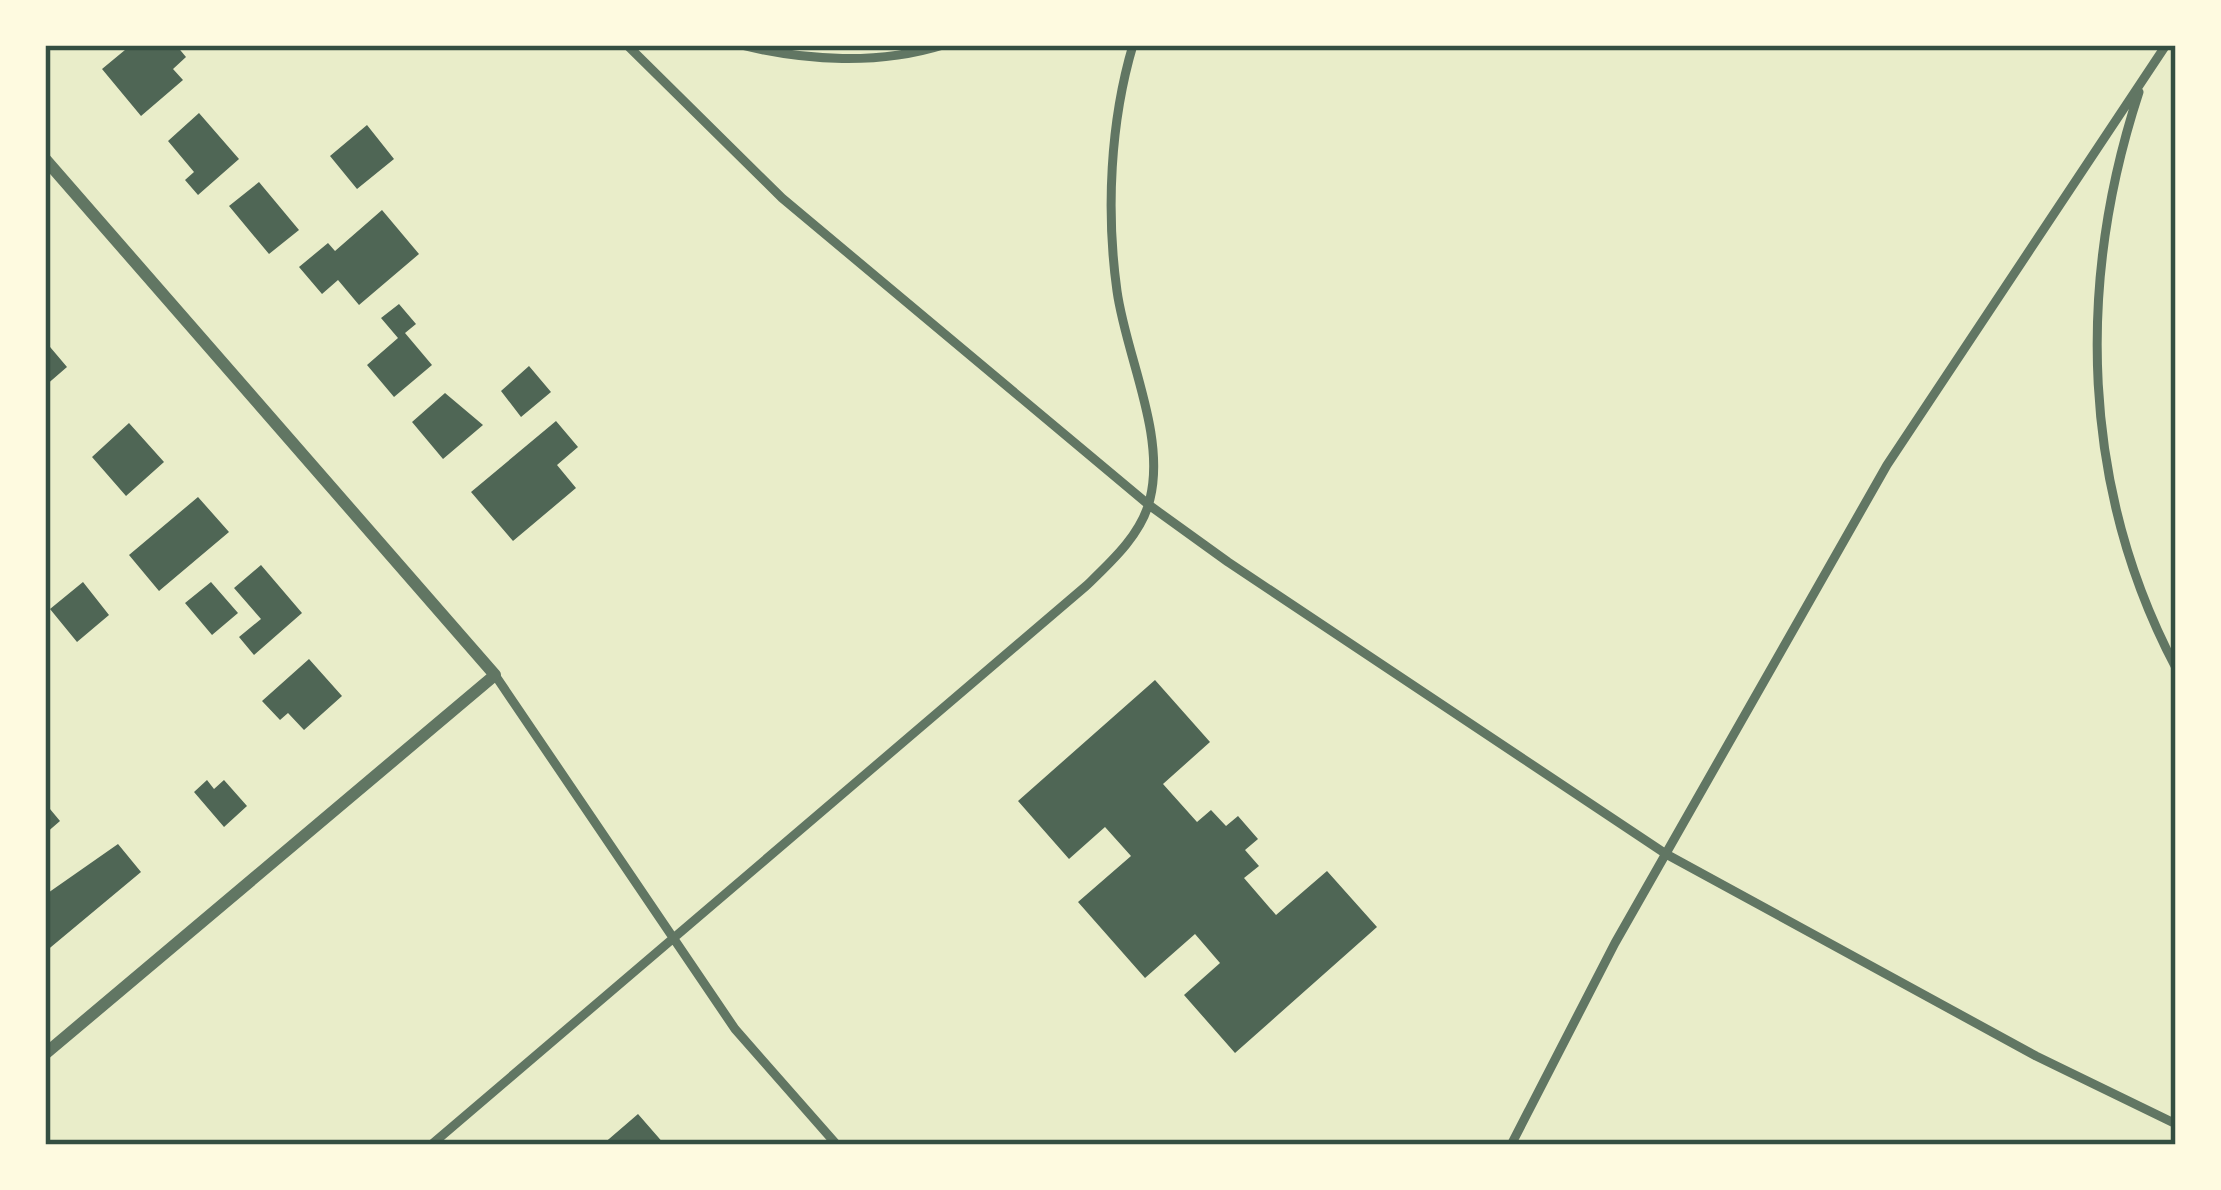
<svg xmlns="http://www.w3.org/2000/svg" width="2221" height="1190" viewBox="0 0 2221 1190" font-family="Manrope,sans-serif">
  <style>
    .building { fill: #4f6655 }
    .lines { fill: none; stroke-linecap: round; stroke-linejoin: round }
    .service { stroke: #617663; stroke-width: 9 }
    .minor { stroke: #617663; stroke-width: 12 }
    .neatline { fill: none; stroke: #344e41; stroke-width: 4.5 }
  </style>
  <rect width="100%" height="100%" fill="#e9edc9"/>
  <path class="building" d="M131 45H176L186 57 173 69 183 80 141 116 102 69Z
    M199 113 239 159 198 195 185 180 194 172 168 141Z
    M367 125 394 159 357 189 330 156Z
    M259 182 299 230 269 254 229 206Z
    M382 210 419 254 359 305 338 280 322 294 299 267 328 243 335 251Z
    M399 304 416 324 405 333 432 365 394 397 367 365 398 338 381 318Z
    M45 341 67 367 45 386Z
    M529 366 551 392 521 417 501 391Z
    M445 393 483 425 443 459 412 422Z
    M556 421 578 447 557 465 576 488 513 541 471 492Z
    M129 423 164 462 126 496 92 457Z
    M198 497 229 532 159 591 129 555Z
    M261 565 302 613 254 655 239 637 261 619 234 588Z
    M83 582 109 615 77 642 50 609Z
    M211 582 238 613 212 635 185 603Z
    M309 659 342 696 304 730 288 713 280 720 262 701Z
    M1155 680 1210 742 1163 784 1197 822 1211 810 1226 826 1238 816 1258 839 1245 850 1259 866 1244 878 1276 915 1327 871 1377 927 1235 1053 1184 995 1220 963 1195 934 1145 978 1078 902 1131 856 1105 827 1069 859 1018 801Z
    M207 780 214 789 224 780 247 806 224 827 194 792Z
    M45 803 60 821 45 834Z
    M118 844 141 872 45 952V895Z
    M638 1114 665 1145H602Z"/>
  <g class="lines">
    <path class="service" d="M627 45 782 198 1149 505 1228 562 1666 854 2036 1056 2176 1124
      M741 45C806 61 879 65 943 45
      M2139 92C2076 284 2081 488 2176 668
      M495 675 735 1029 837 1145
      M431 1145 1086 586C1111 562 1142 534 1150 499 1166 434 1126 356 1117 291 1106 212 1110 122 1133 45
      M1511 1145 1615 943 1887 465 2166 45"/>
    <path class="minor" d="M45 159 495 675 45 1054"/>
  </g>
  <rect width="2221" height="1190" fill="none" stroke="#fefae0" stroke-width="96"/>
  <rect x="48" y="48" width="2125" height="1094" class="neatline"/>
</svg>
